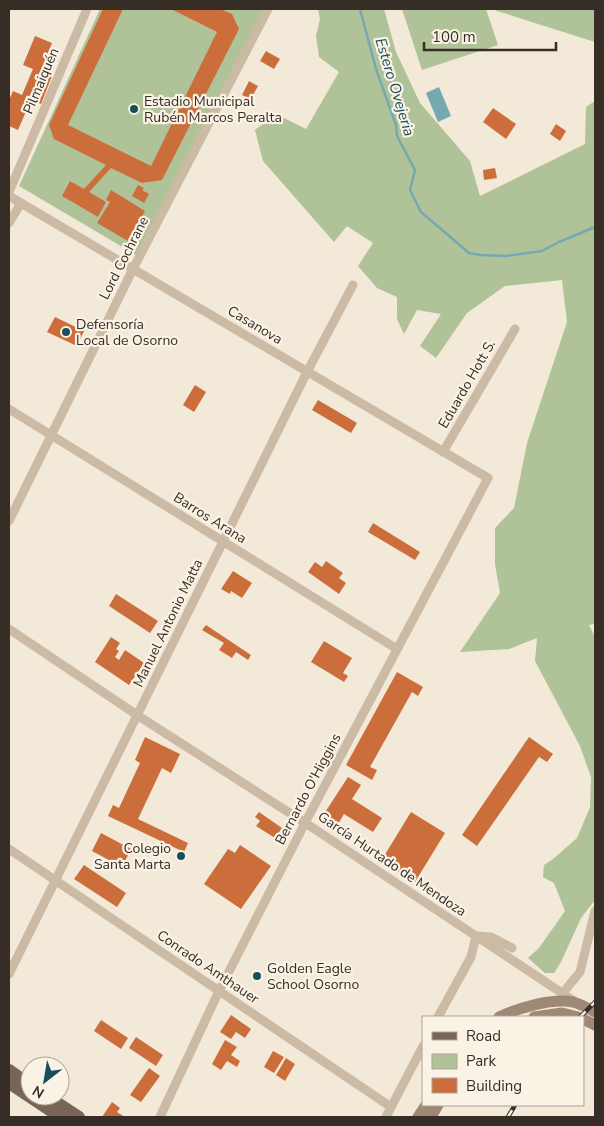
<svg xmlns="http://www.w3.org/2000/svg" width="604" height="1126" viewBox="0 0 604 1126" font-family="'Nunito Sans',sans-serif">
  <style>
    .green { fill: #b0c298 }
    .water { fill: #76a8b1 }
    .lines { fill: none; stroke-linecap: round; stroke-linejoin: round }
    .stream { stroke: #76a8b1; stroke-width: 2.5 }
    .building { fill: #cc6e3c }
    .minor { stroke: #cbbaa4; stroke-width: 9 }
    .secondary { stroke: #9f8875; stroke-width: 11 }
    .primary { stroke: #796556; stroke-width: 12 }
    .rail-casing { stroke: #362d26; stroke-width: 4.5 }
    .rail { stroke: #faf2e5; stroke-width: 2.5; stroke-dasharray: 8; stroke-linecap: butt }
    .poi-dot { fill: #194f59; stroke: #faf2e5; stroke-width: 2 }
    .labels { text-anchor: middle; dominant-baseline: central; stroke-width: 4.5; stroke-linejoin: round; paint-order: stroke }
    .street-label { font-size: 14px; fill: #362d26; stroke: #faf2e5 }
    .poi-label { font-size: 14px; fill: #362d26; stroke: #faf2e5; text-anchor: start }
    .water-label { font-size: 15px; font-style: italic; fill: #194f59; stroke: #faf2e5 }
  </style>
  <rect width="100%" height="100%" fill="#f2e9d8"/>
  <path class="green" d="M100 9H268L136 255 19 186Z
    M318 9H384L396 52 420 103 470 161 480 196 585 144 586 107 595 101V624L589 625 595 637V900L581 918 561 962 554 973H545L528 958 539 948 565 911 554 883 543 877 544 865 553 859 577 838 590 807 591 777 580 746 535 661 537 638 509 649 460 652 500 593 495 564V528L514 508 527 443 567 322 562 280 505 286 467 313 436 358 420 346 441 314 417 310 404 334 397 319V297L377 288 358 266 373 243 347 226 334 242 263 161 255 130 276 114 306 129 339 72 319 57 316 36 320 19Z
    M402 9H486L498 45 422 70Z
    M491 9H595V42Z"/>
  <path class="water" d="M439 87 451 116 438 122 426 93Z"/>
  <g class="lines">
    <path class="stream" d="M360 9 376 69 396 125 397 136 415 170 410 190 421 212 469 253 481 255 506 256 542 251 559 242 595 227"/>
  </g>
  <path class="building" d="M103 9H123L68 125 151 166 217 32 171 9H224L223 10 232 14 239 29 162 180 142 183 111 168 89 192 106 202 98 217 62 196 70 181 84 189 106 165 54 139 49 125Z
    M35 36 52 43 41 71 52 76 41 104 31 100 18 130 9 126V100L13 91 22 95 33 69 23 65Z
    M266 51 280 59 274 69 260 61Z
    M249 81 258 86 251 99 242 95Z
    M493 108 516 124 506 139 483 122Z
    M556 124 566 131 560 141 550 134Z
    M495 168 497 178 484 180 483 170Z
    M138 185 144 188 142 190 149 194 144 203 132 196Z
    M111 190 145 211 128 241 97 223 110 202 106 200Z
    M55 317 84 331 77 346 47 332Z
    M195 385 206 392 194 412 183 405Z
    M318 400 357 423 351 433 312 410Z
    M373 523 420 552 415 560 368 532Z
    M326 561 343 573 339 578 346 583 339 594 308 572 315 562 322 567Z
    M233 571 252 583 242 598 231 591 230 594 221 589Z
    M116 594 158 621 150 633 109 606Z
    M206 625 251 655 248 660 236 652 232 658 219 650 224 643 202 630Z
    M111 637 120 643 116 649 119 651 115 657 119 660 125 650 144 663 129 685 95 662Z
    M324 641 352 658 343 673 348 676 344 682 311 662Z
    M397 672 423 687 418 696 412 692 370 767 377 770 372 780 346 765Z
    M145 737 180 754 171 773 162 768 138 819 188 843 184 852 108 816 113 805 119 808 140 763 135 760Z
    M529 737 553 754 547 762 539 757 477 846 462 835Z
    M348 777 361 785 352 799 382 818 373 832 344 814 337 826 322 817Z
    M259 812 282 828 275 838 256 826 260 821 255 817Z
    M411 812 445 833 415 882 381 861Z
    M101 833 131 849 122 867 92 851Z
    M240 845 271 866 241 909 204 884 228 849 235 853Z
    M84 865 126 893 117 907 74 879Z
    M231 1015 251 1029 245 1038 236 1032 231 1039 220 1032Z
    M101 1020 128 1038 121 1049 94 1031Z
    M136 1037 163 1055 156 1066 129 1048Z
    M225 1040 237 1047 231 1055 240 1061 237 1067 227 1061 221 1070 212 1064Z
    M273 1051 284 1057 274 1073 264 1067Z
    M286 1058 295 1064 285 1081 276 1075Z
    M149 1068 160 1076 141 1102 130 1095Z
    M112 1102 120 1108 117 1112 125 1117H102Z"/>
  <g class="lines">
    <path class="minor" d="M9 192 87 9
      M9 196 488 478 305 823 219 991 160 1117
      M9 223 21 203
      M9 409 397 649
      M443 452 515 329
      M9 521 133 269 268 9
      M9 629 137 715 313 828 574 1001
      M9 849 391 1107
      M476 936 491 937 512 948
      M9 974 307 372 353 285
      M562 994 580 972 595 911
      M438 1017 471 957 476 936
      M386 1117 423 1046"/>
    <path class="secondary" d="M499 1017C519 1008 551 998 573 1002 581 1004 588 1008 595 1012
      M534 1017 562 1013 578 1017
      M583 1019 595 1025
      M418 1117 426 1105
      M431 1117 438 1105"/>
    <path class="primary" d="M9 1070 30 1085
      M9 1083 60 1117
      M47 1096 79 1117"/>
    <defs>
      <path id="rail" d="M580 1017 595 1002
        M508 1117 515 1105"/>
    </defs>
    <use href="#rail" class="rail-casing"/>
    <use href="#rail" class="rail"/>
  </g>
  <g class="poi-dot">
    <circle cx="134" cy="109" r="5"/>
    <circle cx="66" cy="332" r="5"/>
    <circle cx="181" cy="856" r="5"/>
    <circle cx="257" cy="976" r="5"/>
  </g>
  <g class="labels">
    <g class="street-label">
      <text transform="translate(41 81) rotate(-67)">Pilmaiquén</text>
      <text transform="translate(124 258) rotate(-63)">Lord Cochrane</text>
      <text transform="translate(255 325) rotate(31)">Casanova</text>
      <text transform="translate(467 384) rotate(-60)">Eduardo Hott S.</text>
      <text transform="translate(210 518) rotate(32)">Barros Arana</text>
      <text transform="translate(168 623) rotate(-64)">Manuel Antonio Matta</text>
      <text transform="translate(308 789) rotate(-62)">Bernardo O'Higgins</text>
      <text transform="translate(392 864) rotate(34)">García Hurtado de Mendoza</text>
      <text transform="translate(208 967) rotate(34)">Conrado Amthauer</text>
    </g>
    <g class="poi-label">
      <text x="144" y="101">Estadio Municipal<tspan x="144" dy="16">Rubén Marcos Peralta</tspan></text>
      <text x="76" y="324">Defensoría<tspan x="76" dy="16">Local de Osorno</tspan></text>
      <text x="171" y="848" text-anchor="end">Colegio<tspan x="171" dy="16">Santa Marta</tspan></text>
      <text x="267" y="968">Golden Eagle<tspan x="267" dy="16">School Osorno</tspan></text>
    </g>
    <g class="water-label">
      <text transform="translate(395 87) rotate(73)">Estero Ovejeria</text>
    </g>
  </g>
  <rect width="604" height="1126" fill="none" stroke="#362d26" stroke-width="20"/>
  <rect x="422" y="1016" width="162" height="90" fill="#faf2e5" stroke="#aca399"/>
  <rect x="432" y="1032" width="25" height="8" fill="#796556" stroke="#aca399"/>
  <text x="466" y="1041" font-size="15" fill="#362d26">Road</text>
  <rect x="432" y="1054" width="25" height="15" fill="#b0c298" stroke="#aca399"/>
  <text x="466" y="1066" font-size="15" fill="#362d26">Park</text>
  <rect x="432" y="1078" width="25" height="15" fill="#cc6e3c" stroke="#aca399"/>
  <text x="466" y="1091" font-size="15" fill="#362d26">Building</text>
  <g transform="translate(45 1081) rotate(211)"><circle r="24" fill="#faf2e5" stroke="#aca399"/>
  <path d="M0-4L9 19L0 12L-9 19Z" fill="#194f59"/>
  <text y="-8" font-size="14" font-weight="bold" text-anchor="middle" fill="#362d26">N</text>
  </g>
  <path d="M424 42v8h132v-8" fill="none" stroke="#362d26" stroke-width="2.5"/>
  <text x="432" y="42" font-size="15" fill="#362d26" stroke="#faf2e5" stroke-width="4" paint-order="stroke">100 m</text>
</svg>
